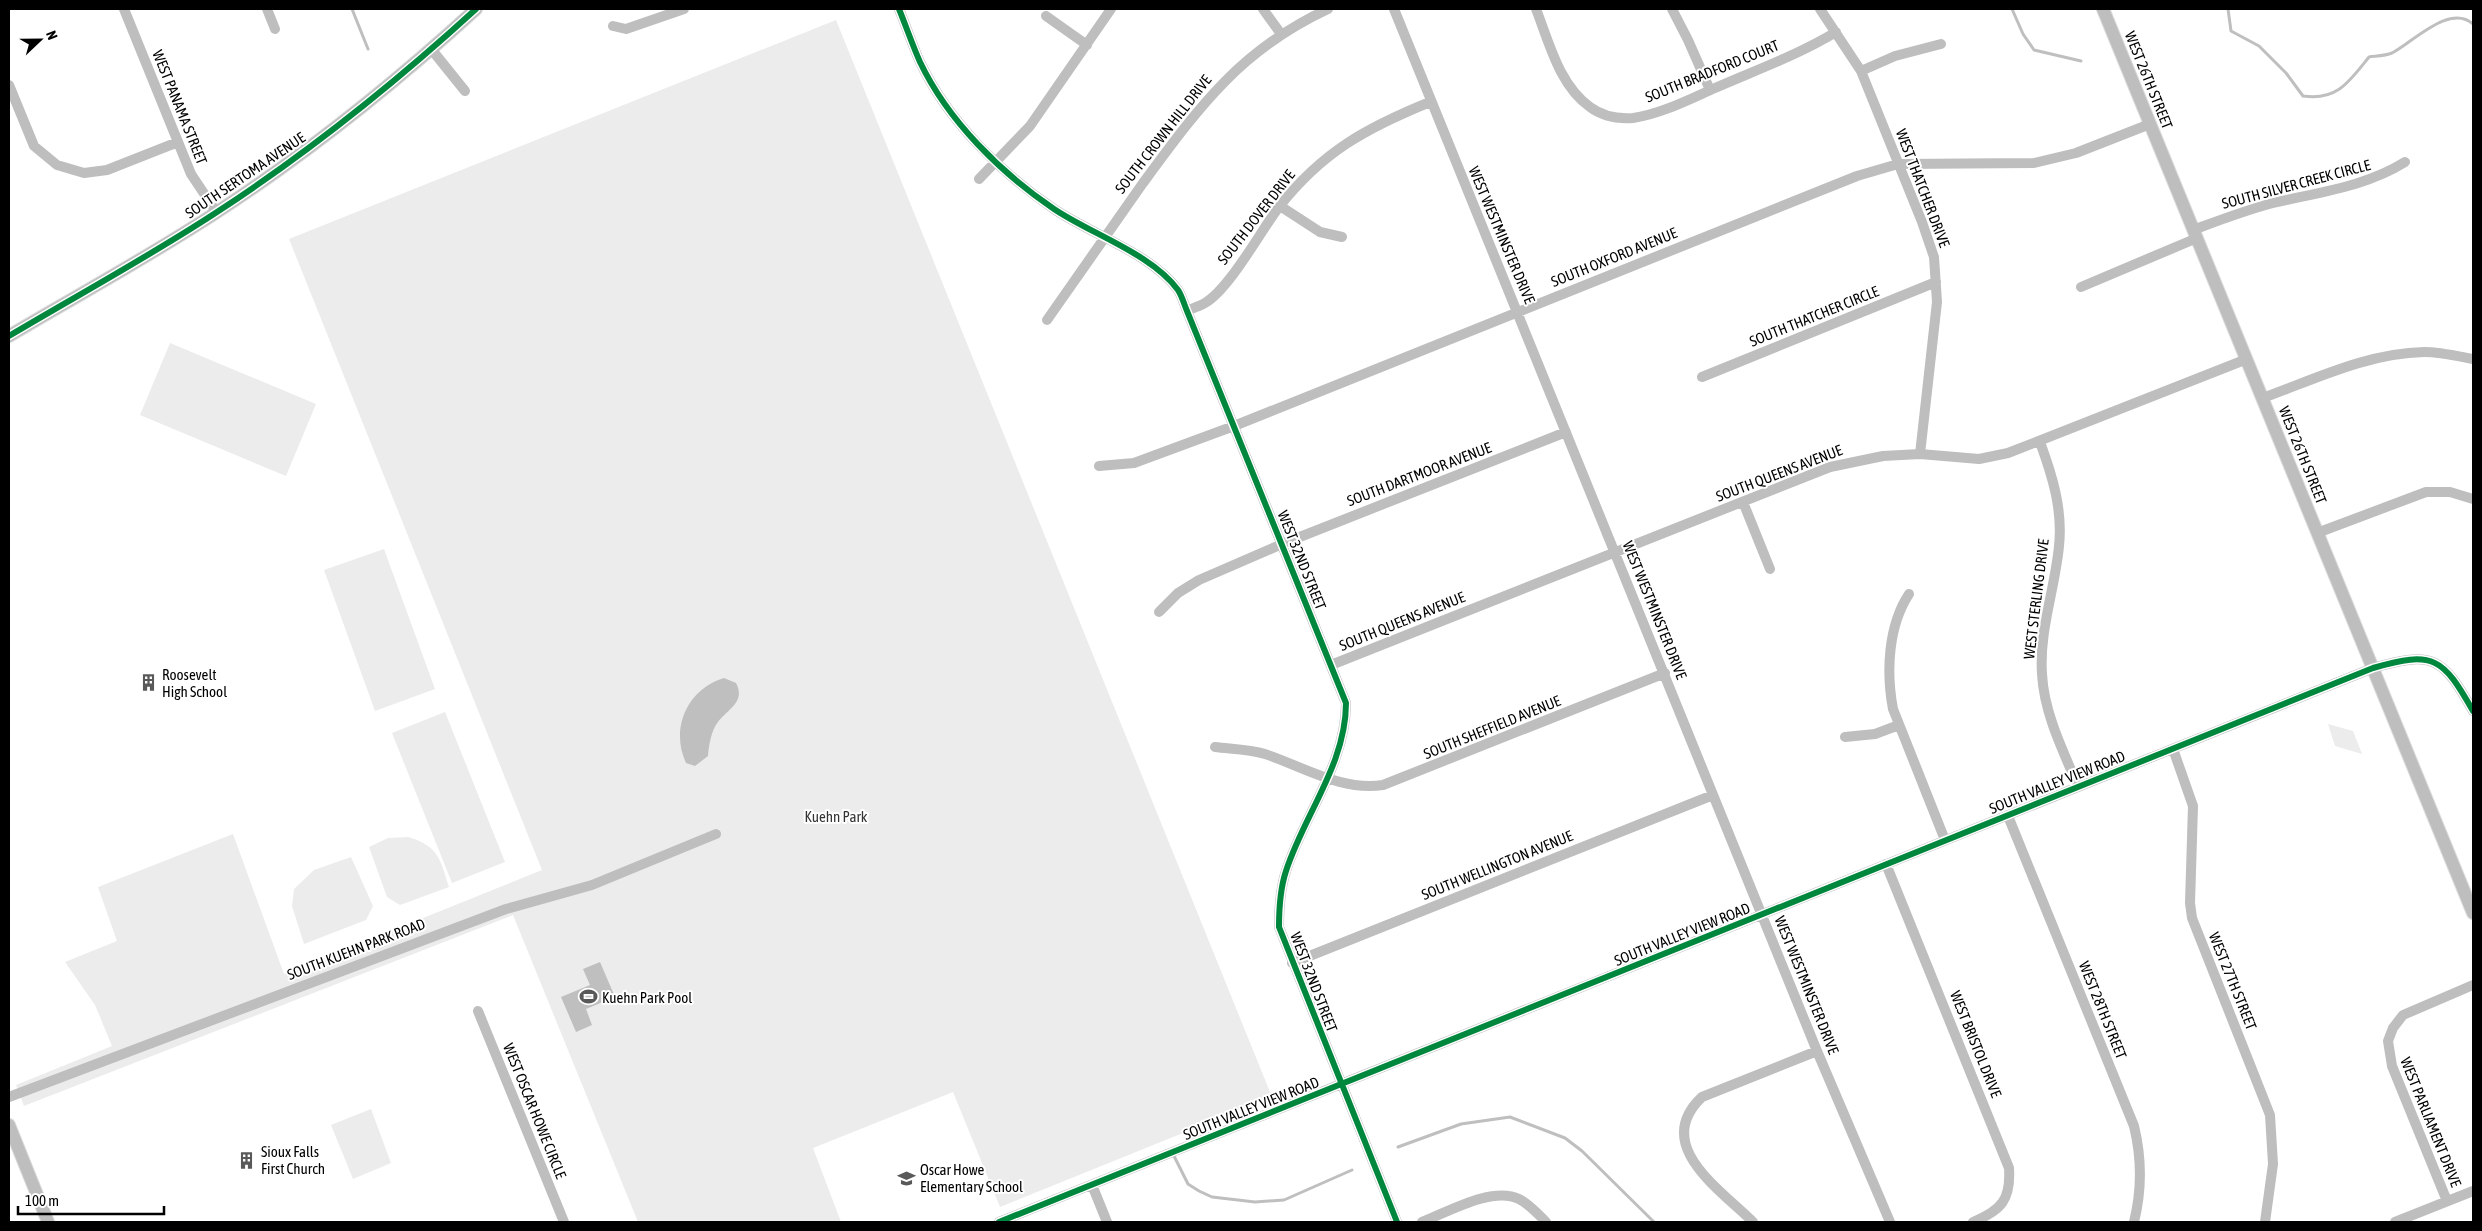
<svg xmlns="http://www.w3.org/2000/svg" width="2482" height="1231" viewBox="0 0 2482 1231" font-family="'Asap Condensed',sans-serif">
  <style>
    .green { fill: #ececec }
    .water { fill: #bfbfbf }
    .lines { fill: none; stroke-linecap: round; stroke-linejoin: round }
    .stream { stroke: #bfbfbf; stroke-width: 3 }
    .major-casing { stroke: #dbdbdb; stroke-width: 14 }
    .minor { stroke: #bebebe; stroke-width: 10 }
    .major { stroke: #bebebe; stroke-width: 12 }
    .cycleway-casing { stroke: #fff; stroke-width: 9 }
    .cycleway { stroke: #00873e; stroke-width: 6 }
    .labels { text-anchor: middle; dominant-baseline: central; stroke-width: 4; stroke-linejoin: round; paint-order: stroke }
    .street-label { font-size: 15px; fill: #000; stroke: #fff }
    .poi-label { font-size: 15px; fill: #000; stroke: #fff; text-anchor: start }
    .park-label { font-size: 15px; fill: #333; stroke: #fff }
  </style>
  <rect width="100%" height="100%" fill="#fff"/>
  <path class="green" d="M836 20 1272 1097 1000 1207 953 1092 813 1148 841 1222H638L513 915 24 1106 16 1085 112 1046 95 1005 65 962 117 941 98 887 233 834 284 974 542 870 289 239Z
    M170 343 316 404 286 476 140 415Z
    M384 549 435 689 375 711 324 570Z
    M445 712 505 862 452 883 392 733Z
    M2328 724 2353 731 2362 754 2335 746Z
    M408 837C439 846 440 859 449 887L400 905 387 897 369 847 388 838Z
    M351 857 373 906 366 920 304 944 292 906 294 889 314 870Z
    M371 1109 391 1163 353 1179 331 1125Z"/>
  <path class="water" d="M724 678 736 683C746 702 728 709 718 722 711 731 709 745 708 756L695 766 686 763C670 729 687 689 724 678Z
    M600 962 615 997 586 1009 592 1025 576 1032 561 997 590 985 583 969Z"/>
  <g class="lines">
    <path class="stream" d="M352 9 368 49
      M2012 9 2023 34 2034 50 2081 61
      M2228 9 2231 31 2259 46 2286 73 2303 96C2337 101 2349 82 2369 57 2376 56 2385 56 2392 53 2413 42 2450 3 2473 24
      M1398 1147 1461 1124 1510 1117 1565 1138 1582 1151 1654 1222
      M1173 1154 1188 1184 1199 1191 1212 1197 1255 1202 1284 1200 1352 1170"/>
    <defs>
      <path id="major" d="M2103 9 2473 913
        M9 336C78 295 150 256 217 212 309 152 395 83 476 9
        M9 1125 48 1222"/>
    </defs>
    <use href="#major" class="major-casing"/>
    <path class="minor" d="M124 9 191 174 217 213
      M267 9 275 29
      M899 9C906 26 912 44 920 62 948 121 1001 173 1054 209 1091 234 1152 254 1178 290 1182 296 1184 304 1187 311L1346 703C1346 764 1304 815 1286 871 1280 889 1279 908 1279 927L1397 1222
      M1263 9 1281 34
      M1394 9 1817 1051 1890 1222
      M1536 9C1549 42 1559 85 1590 107 1602 116 1618 119 1633 118 1661 114 1690 99 1715 88 1756 70 1798 55 1836 32
      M1672 9 1688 40 1710 90
      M1820 9 1861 71 1922 222 1934 257 1937 302 1920 454
      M1046 16 1087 45
      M613 26 626 29 684 9
      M432 50 465 91
      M1861 71 1895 56 1941 44
      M9 85 34 146 57 165 84 173 107 170 178 142
      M979 179 1030 126 1111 9
      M1280 206 1320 232 1342 237
      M2193 230C2220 220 2246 210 2273 203 2319 192 2365 187 2405 162
      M2081 287 2197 238
      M1187 311C1193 308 1200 306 1205 303 1230 288 1260 232 1279 207 1322 152 1366 128 1430 102
      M1047 320C1079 274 1111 228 1143 183 1199 107 1240 50 1328 9
      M1702 377 1936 282
      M2263 398C2315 379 2368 353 2424 352 2440 352 2457 356 2473 359
      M2040 442C2052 475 2063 509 2059 546 2055 589 2039 630 2042 674 2044 713 2063 751 2078 786
      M1099 466 1134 463 1234 426 1857 176 1898 164 2034 163 2076 153 2150 124
      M1743 502 1770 569
      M2317 533 2426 492H2450L2473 499
      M1909 594C1888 626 1886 672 1893 709L1945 840
      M1159 612 1178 593 1199 580 1282 544 1566 432
      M1331 665 1830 467 1883 456 1920 454 1979 459 2008 453 2247 359
      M1845 737 1875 734 1899 725
      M1215 747C1231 749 1249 749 1265 754 1304 767 1341 791 1383 785L1665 673
      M2173 749 2193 806 2190 903 2192 918 2270 1115 2273 1164 2265 1222
      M2008 816 2134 1126C2142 1159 2142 1190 2134 1222
      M1886 864 2009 1168C2011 1199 2002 1210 1973 1222
      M1292 963 1713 795
      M478 1011 564 1222
      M9 1097 506 909 592 885 716 834
      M1092 1185 1107 1222
      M2447 1201 2392 1066 2388 1041 2393 1028 2403 1015 2473 985
      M999 1222 2373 668C2434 650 2443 658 2473 711
      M1422 1222C1448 1212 1492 1186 1519 1199 1529 1204 1538 1214 1546 1222
      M1753 1222C1721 1190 1651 1145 1702 1097L1817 1051
      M2395 1222 2473 1191"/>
    <use href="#major" class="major"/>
    <defs>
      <path id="cycleway" d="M899 9C906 26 912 44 920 62 948 121 1001 173 1054 209 1091 234 1152 254 1178 290 1182 296 1184 304 1187 311L1346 703C1346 764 1304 815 1286 871 1280 889 1279 908 1279 927L1397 1222
        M9 336C78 295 150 256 217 212 309 152 395 83 476 9
        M999 1222 2373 668C2434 650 2443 658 2473 711"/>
    </defs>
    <use href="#cycleway" class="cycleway-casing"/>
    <use href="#cycleway" class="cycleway"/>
  </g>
  <defs>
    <symbol id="building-bare" viewBox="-9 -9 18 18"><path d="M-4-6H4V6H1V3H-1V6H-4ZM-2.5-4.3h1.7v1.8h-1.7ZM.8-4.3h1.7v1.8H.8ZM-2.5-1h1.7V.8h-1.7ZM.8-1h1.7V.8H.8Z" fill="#595959" stroke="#fff" stroke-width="2.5" paint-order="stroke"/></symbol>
    <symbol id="stadium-bare" viewBox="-9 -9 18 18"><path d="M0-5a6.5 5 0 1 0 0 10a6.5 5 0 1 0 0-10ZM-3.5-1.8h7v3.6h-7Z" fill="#595959" stroke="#fff" stroke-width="2.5" paint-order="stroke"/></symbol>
    <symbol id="school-bare" viewBox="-9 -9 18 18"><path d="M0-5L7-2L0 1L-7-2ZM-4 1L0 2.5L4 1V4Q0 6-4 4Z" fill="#595959" stroke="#fff" stroke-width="2.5" paint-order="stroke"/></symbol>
  </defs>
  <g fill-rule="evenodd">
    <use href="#building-bare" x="136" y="670" width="25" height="25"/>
    <use href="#stadium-bare" x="576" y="984" width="25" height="25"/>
    <use href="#building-bare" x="234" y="1148" width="25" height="25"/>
    <use href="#school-bare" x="894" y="1166" width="25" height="25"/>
  </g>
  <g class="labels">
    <g class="street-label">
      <text transform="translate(1712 71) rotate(-22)">SOUTH BRADFORD COURT</text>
      <text transform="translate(2149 80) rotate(68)">WEST 26TH STREET</text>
      <text transform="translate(180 107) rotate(68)">WEST PANAMA STREET</text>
      <text transform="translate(1163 134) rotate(-52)">SOUTH CROWN HILL DRIVE</text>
      <text transform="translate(245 175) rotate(-34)">SOUTH SERTOMA AVENUE</text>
      <text transform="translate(2296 184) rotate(-15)">SOUTH SILVER CREEK CIRCLE</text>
      <text transform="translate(1923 188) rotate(69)">WEST THATCHER DRIVE</text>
      <text transform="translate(1256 217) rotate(-52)">SOUTH DOVER DRIVE</text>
      <text transform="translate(1502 235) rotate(67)">WEST WESTMINSTER DRIVE</text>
      <text transform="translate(1614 257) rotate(-22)">SOUTH OXFORD AVENUE</text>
      <text transform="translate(1814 316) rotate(-22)">SOUTH THATCHER CIRCLE</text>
      <text transform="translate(2303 455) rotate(68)">WEST 26TH STREET</text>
      <text transform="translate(1779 473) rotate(-21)">SOUTH QUEENS AVENUE</text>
      <text transform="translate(1419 474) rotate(-21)">SOUTH DARTMOOR AVENUE</text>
      <text transform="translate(1302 560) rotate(68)">WEST 32ND STREET</text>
      <text transform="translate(2036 599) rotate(-83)">WEST STERLING DRIVE</text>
      <text transform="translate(1655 610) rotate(68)">WEST WESTMINSTER DRIVE</text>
      <text transform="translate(1402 621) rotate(-22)">SOUTH QUEENS AVENUE</text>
      <text transform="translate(1492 727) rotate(-22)">SOUTH SHEFFIELD AVENUE</text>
      <text transform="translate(2057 782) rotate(-22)">SOUTH VALLEY VIEW ROAD</text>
      <text transform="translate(1497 865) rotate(-22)">SOUTH WELLINGTON AVENUE</text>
      <text transform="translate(1682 934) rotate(-22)">SOUTH VALLEY VIEW ROAD</text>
      <text transform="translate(356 949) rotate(-21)">SOUTH KUEHN PARK ROAD</text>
      <text transform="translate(2233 981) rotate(68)">WEST 27TH STREET</text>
      <text transform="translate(1314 982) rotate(69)">WEST 32ND STREET</text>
      <text transform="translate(1807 985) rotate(68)">WEST WESTMINSTER DRIVE</text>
      <text transform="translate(2103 1010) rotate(68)">WEST 28TH STREET</text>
      <text transform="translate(1976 1044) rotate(68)">WEST BRISTOL DRIVE</text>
      <text transform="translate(1251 1108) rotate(-22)">SOUTH VALLEY VIEW ROAD</text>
      <text transform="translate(535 1111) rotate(68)">WEST OSCAR HOWE CIRCLE</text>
      <text transform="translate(2431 1122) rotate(68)">WEST PARLIAMENT DRIVE</text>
    </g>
    <g class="poi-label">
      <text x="162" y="674">Roosevelt<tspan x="162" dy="17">High School</tspan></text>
      <text x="602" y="997">Kuehn Park Pool</text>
      <text x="261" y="1151">Sioux Falls<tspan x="261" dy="17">First Church</tspan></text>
      <text x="920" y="1169">Oscar Howe<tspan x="920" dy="17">Elementary School</tspan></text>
    </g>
    <g class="park-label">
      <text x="836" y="816">Kuehn Park</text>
    </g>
  </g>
  <rect width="2482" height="1231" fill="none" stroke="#000000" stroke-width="20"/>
  <g transform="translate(40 40) rotate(68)" stroke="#ffffff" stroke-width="4" paint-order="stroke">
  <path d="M0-4L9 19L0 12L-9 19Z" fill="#000000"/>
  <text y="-8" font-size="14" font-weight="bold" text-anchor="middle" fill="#000000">N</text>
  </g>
  <path d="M18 1206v8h146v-8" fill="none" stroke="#000000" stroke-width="2.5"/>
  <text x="25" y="1206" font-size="15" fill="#000000" stroke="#ffffff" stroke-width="4" paint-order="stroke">100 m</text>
</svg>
